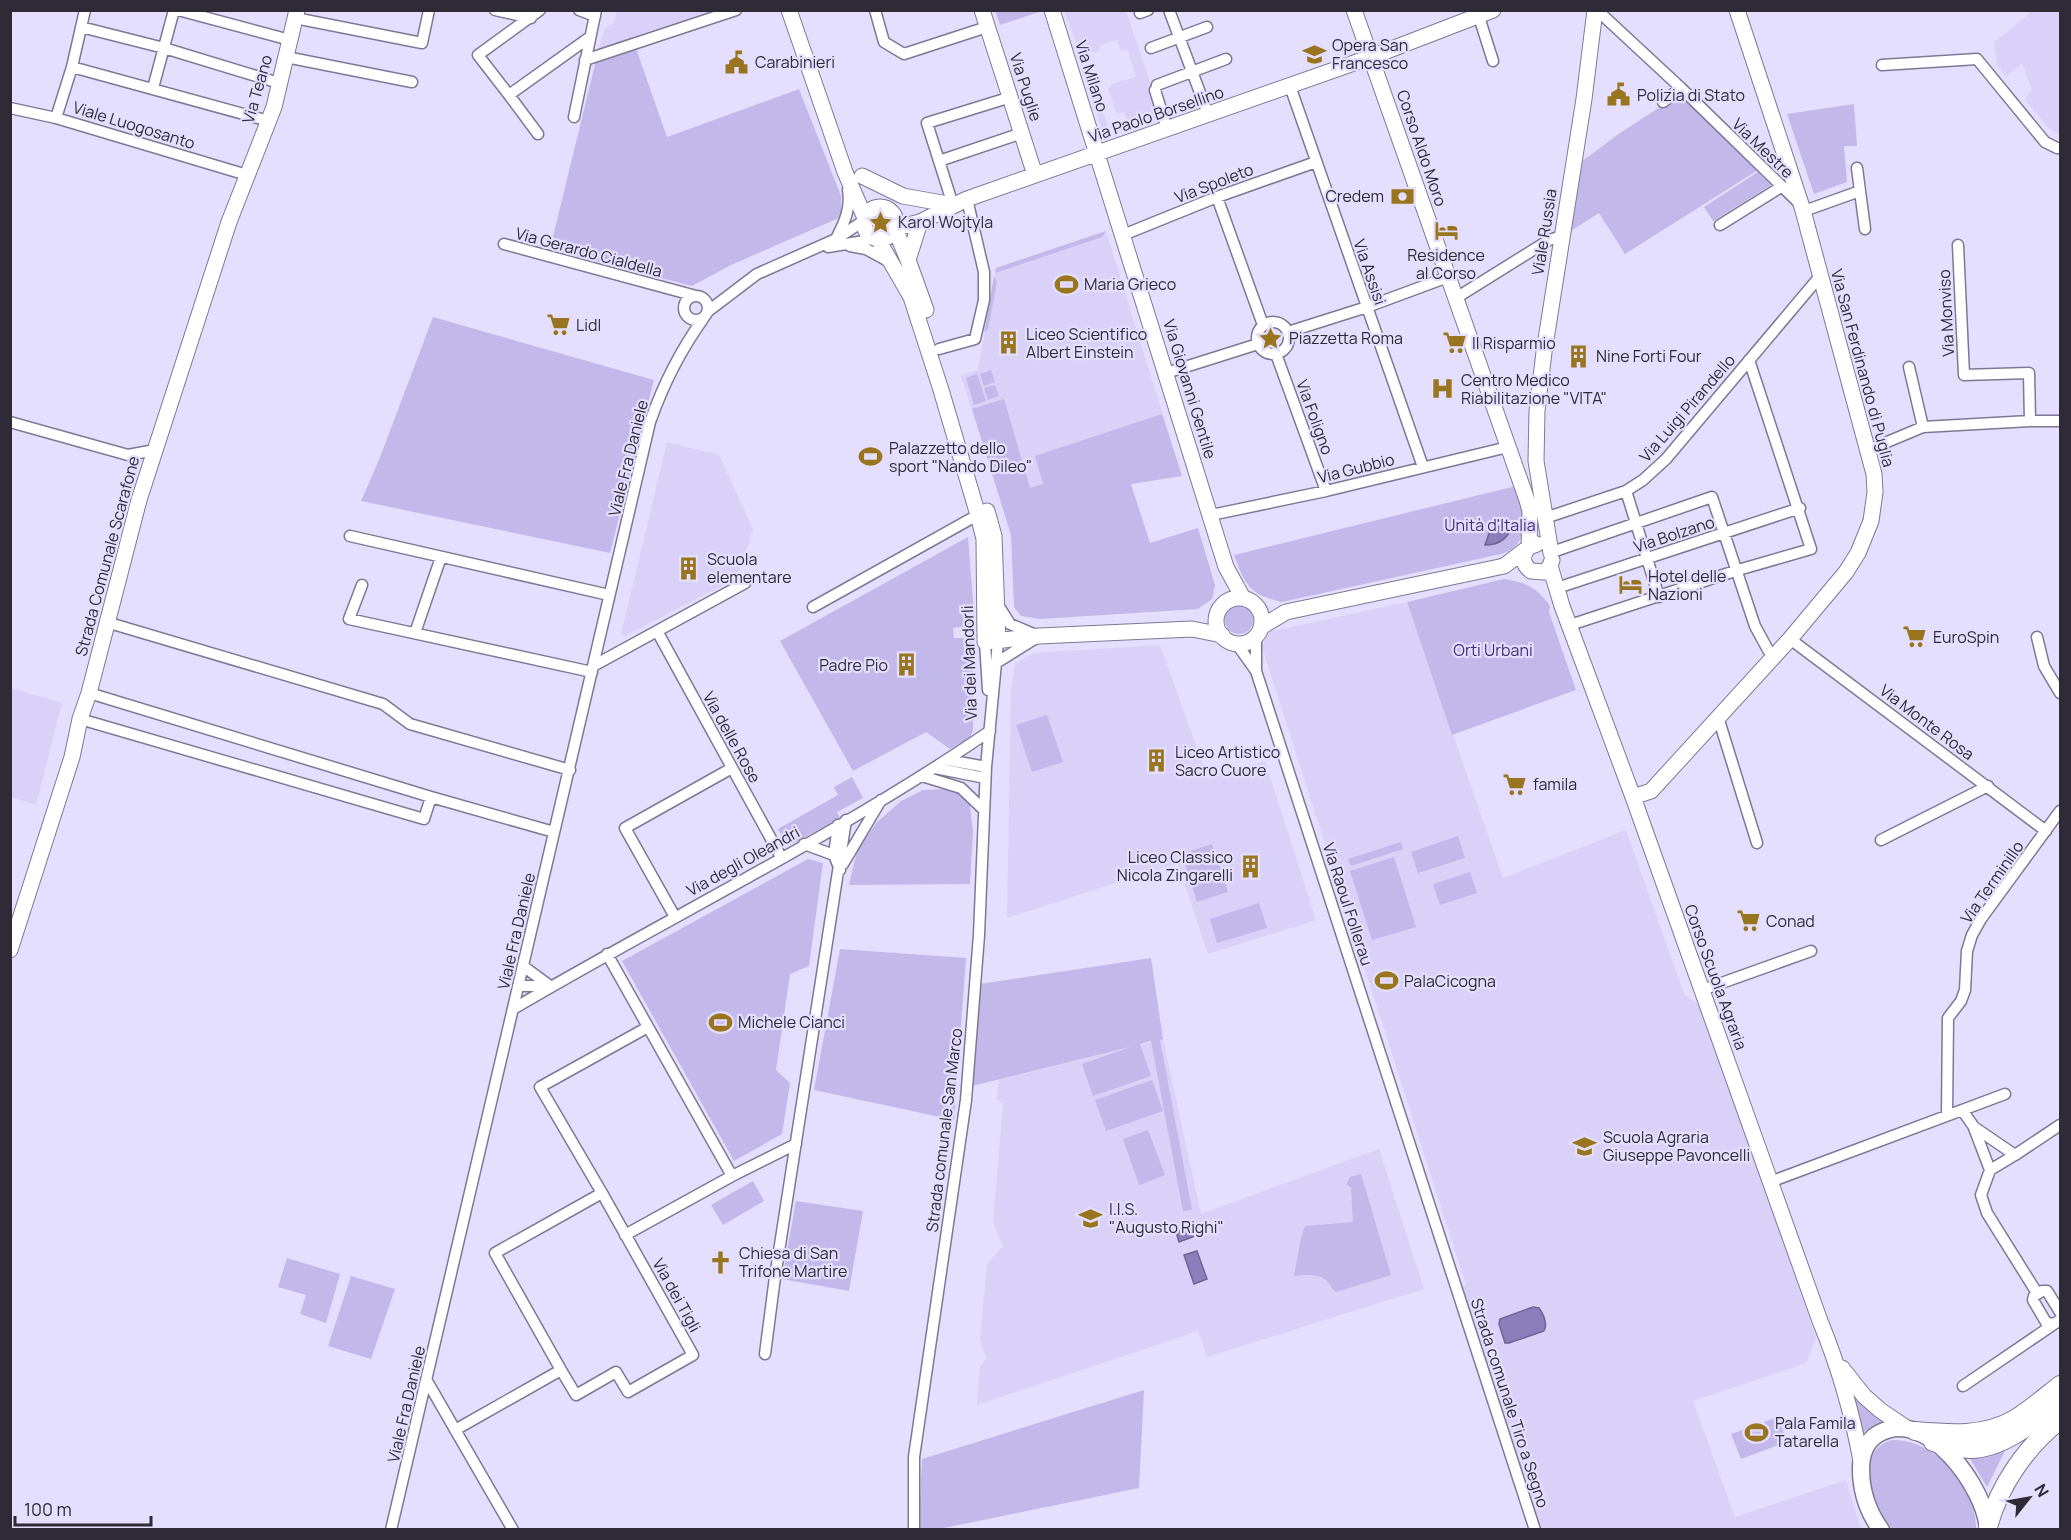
<svg xmlns="http://www.w3.org/2000/svg" width="2071" height="1540" viewBox="0 0 2071 1540" font-family="Manrope,sans-serif">
  <style>
    .built { fill: #d9d1f8 }
    .green { fill: #c2b8e9 }
    .water { fill: #8c7dbc; stroke: #706494; stroke-width: 1.5 }
    .lines { fill: none; stroke-linecap: round; stroke-linejoin: round }
    .street-casing { stroke: #7e7894; stroke-width: 13 }
    .secondary-casing { stroke: #7e7894; stroke-width: 17 }
    .primary-casing { stroke: #7e7894; stroke-width: 19 }
    .highway-casing { stroke: #7e7894; stroke-width: 20 }
    .street { stroke: #fff; stroke-width: 10 }
    .secondary { stroke: #fff; stroke-width: 15 }
    .primary { stroke: #fff; stroke-width: 16 }
    .highway { stroke: #fff; stroke-width: 18 }
    .labels { text-anchor: middle; dominant-baseline: central; stroke-width: 4.5; stroke-linejoin: round; paint-order: stroke }
    .poi-label { font-size: 16px; fill: #2e2b37; stroke: #e5dfff; text-anchor: start }
    .street-label { font-size: 16px; fill: #2e2b37; stroke: #e5dfff }
    .park-label { font-size: 16px; fill: #432a76; stroke: #e5dfff }
  </style>
  <rect width="100%" height="100%" fill="#e5dfff"/>
  <path class="built" d="M617 11H712L599 48 605 28 614 23Z
    M1065 11H1126L1162 118 1130 129 1124 112 1117 114 1108 90 1112 84 1136 77 1127 49 1121 51 1117 40 1099 46 1100 50 1091 53 1089 49 1079 52Z
    M2032 11H2060V135L2047 127 2025 99 2032 90 2022 63 2006 77 1997 65 1994 43Z
    M1098 96 1111 137 1105 139 1092 98Z
    M1106 231 1182 476 1002 504 961 376 978 370 996 268Z
    M667 442 719 455 753 529 737 578 625 636 621 634Z
    M1407 602 1503 878 1626 830 1684 994 1702 1007 1816 1338 1806 1363 1693 1401 1735 1517 1846 1480 1861 1529H1540L1459 1287 1466 1285 1262 647 1268 632Z
    M1160 645 1208 779 1265 761 1316 920 1208 954 1178 863 1007 918 1011 692 1015 664 1033 653Z
    M11 688 62 703 36 805 11 797Z
    M1163 1039 1201 1214 1379 1149 1424 1289 1207 1357 1198 1331 977 1405 980 1367 986 1358 980 1339 987 1264 1003 1246 993 1222 1003 1103 997 1100 999 1080Z"/>
  <path class="green" d="M995 10H1042V11L1000 25Z
    M632 37 667 137 799 89 841 196V217L731 265 692 286 550 249 599 48Z
    M1680 94 1736 146 1758 170 1625 254 1599 213 1569 232 1581 162 1620 133Z
    M1854 104 1857 146H1844L1847 182 1814 194 1787 114Z
    M1758 172 1771 185 1713 221 1704 207Z
    M1106 231 1102 237 995 273 996 268Z
    M994 276 997 282 988 329 984 332Z
    M433 317 654 380 610 553 361 501 379 460Z
    M991 370 995 382 984 386 980 374Z
    M977 374 986 401 974 405 966 378Z
    M995 385 999 396 988 400 984 388Z
    M1004 399 1030 488 1043 484 1035 456 1162 414 1182 476 1131 484 1150 543 1198 528 1215 585 1212 599 1198 609 1040 619 1021 616 1014 607 1011 535 972 409Z
    M1516 486C1523 510 1534 544 1501 554L1282 602C1250 595 1245 585 1234 555Z
    M968 537 975 625 953 628 954 638H973V730L970 738 950 749 926 732 853 771 780 641Z
    M1504 579C1527 583 1536 586 1550 606L1549 612 1576 690 1452 735 1407 602Z
    M1225 620a14 14 0 1 1 28 0a14 14 0 1 1-28 0Z
    M1047 715 1063 762 1032 772 1016 725Z
    M852 777 863 798 837 812 840 818 788 846 778 829 838 795 834 787Z
    M944 789 960 794 970 805 973 832 970 884 849 885 857 851 876 823 901 801 923 790Z
    M1458 836 1465 858 1418 873 1411 852Z
    M1401 842 1403 849 1351 866 1348 859Z
    M1212 844 1228 892 1197 902 1182 854Z
    M1394 857 1416 927 1372 940 1350 871Z
    M808 859 823 863 809 966 790 974 776 1070 790 1083 782 1134 734 1161 622 961Z
    M1470 872 1477 893 1440 905 1433 884Z
    M1259 903 1267 928 1217 943 1210 919Z
    M840 949 966 958 954 1120 814 1090Z
    M1151 958 1163 1039 1160 1040 1192 1210 1183 1211 1151 1041 1140 1044 1151 1076 1093 1096 1082 1064 1130 1047 972 1086 980 984Z
    M1152 1080 1163 1111 1106 1131 1095 1100Z
    M1148 1130 1165 1175 1139 1185 1123 1139Z
    M1361 1174 1391 1275 1336 1292C1331 1289 1330 1283 1326 1280 1317 1273 1304 1275 1294 1276L1301 1238 1305 1226 1353 1222 1351 1187 1346 1185 1350 1177Z
    M753 1181 764 1201 723 1225 711 1205Z
    M796 1201 863 1211 849 1291 782 1279Z
    M287 1258 340 1274 326 1323 300 1314 306 1295 278 1287Z
    M351 1276 395 1289 371 1359 328 1346Z
    M1144 1390 1139 1488 939 1529 919 1530 922 1459Z
    M1853 1394 1865 1407 1883 1421 1862 1433Z
    M1778 1417 1787 1442 1741 1459 1731 1434Z
    M1892 1440C1936 1439 1977 1487 1976 1529H1891C1875 1506 1851 1452 1892 1440Z
    M2006 1449 1987 1487 1969 1457Z"/>
  <path class="water" d="M1512 524C1509 538 1500 545 1485 545L1491 528Z
    M1196 1225 1200 1234 1179 1242 1176 1232Z
    M1197 1251 1207 1279 1194 1284 1184 1255Z
    M1533 1307 1539 1308C1544 1315 1548 1323 1544 1331L1509 1343H1505L1499 1324 1500 1319Z"/>
  <g class="lines">
    <defs>
      <path id="street" d="M178 10 290 40
        M495 10 531 18
        M579 10 595 16
        M875 10 884 42 904 54 987 27
        M1169 10 1208 114
        M1597 10 1681 88 1801 205
        M1140 13 1148 10
        M1479 17 1493 61
        M295 18 422 43 429 10
        M81 27 164 48 279 83
        M1151 48 1207 27
        M286 57 412 82
        M585 60 736 10
        M1882 65 1977 59 2045 142 2057 148H2060
        M72 67 269 121
        M1157 85 1226 59
        M1290 86 1423 467
        M153 88 174 10
        M1155 90 1167 129
        M509 95 478 55 540 10
        M1663 102 1681 88
        M10 108 56 118 247 175
        M574 117 596 10
        M56 118 72 67 85 10
        M538 134 509 95 590 37
        M939 161 1022 133
        M1857 168 1865 229
        M1217 197 1263 325
        M953 205 927 123 1011 97
        M1804 211 1860 191
        M1720 225 1781 187
        M1123 235 1217 197 1316 162
        M837 237C845 221 851 208 848 190
        M504 244 696 296
        M1958 245 1964 375 2029 373 2030 421
        M850 246 866 249 890 262
        M828 247 864 241 875 238
        M684 308a12 12 0 1 1 24 0a12 12 0 1 1-24 0Z
        M1456 298 1549 240 1562 236
        M707 312 757 274 836 239 865 220
        M1257 338a16 16 0 1 1 32 0a16 16 0 1 1-32 0Z
        M1288 332 1367 307 1448 277
        M939 349 975 339 984 300V272L967 199
        M1276 354 1326 491
        M1909 367 1923 427
        M1166 373 1258 344
        M10 422 128 455 155 450
        M1868 450 1923 427 2030 421H2060
        M1626 491 1659 597
        M1211 515 1326 491 1508 447
        M1545 518 1626 491 1643 480 1666 459 1821 275
        M350 536 609 595
        M1558 550 1712 497 1755 626 1768 650 1774 656
        M362 585 349 619 592 672
        M1557 588 1800 508
        M998 605 1010 624 1036 635
        M813 607 983 512
        M106 622 383 704 410 724 570 770
        M1570 625 1738 570 1811 549 1749 360
        M657 631 781 857
        M415 633 441 557
        M1256 637V671L1535 1530
        M2037 637 2044 666 2060 693
        M1790 639 2046 831
        M985 642 988 690
        M1236 643 1256 671
        M996 663 1036 638
        M593 666 745 583
        M89 693 431 797 554 832
        M1718 717 1757 843
        M80 719 424 819 431 797
        M948 760 986 767
        M935 768 985 778
        M922 776 961 788 984 810
        M838 825 834 855 840 870
        M1881 840 1988 786
        M804 844 834 855
        M843 864 881 800
        M675 917 625 828 732 768
        M607 954 732 1176
        M523 966 550 986
        M518 986H550
        M1702 990 1811 951
        M513 1009C671 916 838 835 990 731
        M1962 1110 1974 1127 2015 1155 2060 1125
        M1947 1115 1948 1018 1961 1001 1965 990 1967 951 1972 935 1981 919 2060 811
        M1974 1128 1990 1170
        M2015 1155 1990 1170 1981 1195 1987 1213 2037 1293
        M1770 1182 2005 1094
        M602 1193 540 1087 648 1027
        M625 1235 732 1176 796 1144
        M2056 1323 2047 1324 2033 1300 2034 1296 2042 1291H2047L2060 1312
        M765 1354 775 1277 846 820
        M427 1381 513 1530
        M1963 1386 2060 1320
        M455 1430 561 1370 576 1395 616 1372 628 1392 693 1355 602 1193 495 1253 561 1370
        M391 1530 650 422C663 385 680 351 703 319
        M914 1530V1457L966 1100 979 935 986 767 998 642"/>
      <path id="secondary" d="M789 10 845 172 865 218
        M982 10 1035 175
        M1052 10 1226 567 1243 598
        M1354 10 1527 500 1530 511 1529 547
        M862 176 903 196 953 205
        M864 223a16 16 0 1 1 32 0a16 16 0 1 1-32 0Z
        M895 228 920 222 967 199 1371 57 1493 10
        M895 229 908 260 926 310
        M877 238 911 297 941 390 978 515 984 539 985 642 1039 636 1192 629 1222 635
        M908 260 920 222
        M987 511 994 536 998 642
        M1529 547C1521 555 1522 564 1531 571L1544 572 1550 566 1552 560
        M1551 553 1536 461 1537 411 1544 352 1584 99 1595 10
        M1550 566 1562 606 1633 797 1820 1321C1839 1367 1852 1412 1861 1461
        M1216 621a23 23 0 1 1 46 0a23 23 0 1 1-46 0Z
        M1261 627 1286 612 1504 566 1529 547 1537 544
        M1633 797 1651 791 1790 639 1846 572 1858 553 1871 521 1875 492 1874 474 1802 207 1737 10
        M10 950 72 757 80 719 89 693 139 500 229 222 274 107 297 10
        M1842 1368 1864 1396 1880 1410 1908 1429"/>
      <path id="primary" d="M1881 1530C1868 1512 1861 1492 1861 1469 1861 1455 1866 1441 1878 1434 1926 1405 1986 1488 1988 1530"/>
      <path id="highway" d="M1915 1431C1949 1434 1985 1437 2015 1419 2031 1409 2046 1396 2060 1385
        M1933 1442C1946 1445 1957 1449 1970 1449 2003 1449 2035 1421 2060 1402
        M1988 1527C1999 1485 2027 1446 2060 1420"/>
    </defs>
    <use href="#street" class="street-casing"/>
    <use href="#secondary" class="secondary-casing"/>
    <use href="#primary" class="primary-casing"/>
    <use href="#highway" class="highway-casing"/>
    <use href="#street" class="street"/>
    <use href="#secondary" class="secondary"/>
    <use href="#primary" class="primary"/>
    <use href="#highway" class="highway"/>
  </g>
  <defs>
    <symbol id="school-bare" viewBox="-9 -9 18 18"><path d="M0-5L7-2L0 1L-7-2ZM-4 1L0 2.5L4 1V4Q0 6-4 4Z" fill="#99751f" stroke="#e5dfff" stroke-width="2.5" paint-order="stroke"/></symbol>
    <symbol id="civic-bare" viewBox="-9 -9 18 18"><path d="M-.6-6.5H3V-4.5H.6V-3L4-1V1h2V6H-6V1h2V-1L-.6-3ZM-1.2 2.5V6h2.4V2.5Z" fill="#99751f" stroke="#e5dfff" stroke-width="2.5" paint-order="stroke"/></symbol>
    <symbol id="bank-bare" viewBox="-9 -9 18 18"><path d="M-6-4H6V4H-6ZM0-2.3a2.3 2.3 0 1 0 0 4.6a2.3 2.3 0 1 0 0-4.6Z" fill="#99751f" stroke="#e5dfff" stroke-width="2.5" paint-order="stroke"/></symbol>
    <symbol id="sight-bare" viewBox="-9 -9 18 18"><path d="M0-6L1.8-2.2L6-1.7L2.9 1.2L3.7 5.4L0 3.3L-3.7 5.4L-2.9 1.2L-6-1.7L-1.8-2.2Z" fill="#99751f" stroke="#e5dfff" stroke-width="2.5" paint-order="stroke"/></symbol>
    <symbol id="hotel-bare" viewBox="-9 -9 18 18"><path d="M-6-4.5h1.5V1H6V5H4.5V3h-9V5H-6ZM-4 0a1.8 1.8 0 1 1 3.6 0ZM.5 0V-2.5h3Q6-2.5 6 0Z" fill="#99751f" stroke="#e5dfff" stroke-width="2.5" paint-order="stroke"/></symbol>
    <symbol id="stadium-bare" viewBox="-9 -9 18 18"><path d="M0-5a6.5 5 0 1 0 0 10a6.5 5 0 1 0 0-10ZM-3.5-1.8h7v3.6h-7Z" fill="#99751f" stroke="#e5dfff" stroke-width="2.5" paint-order="stroke"/></symbol>
    <symbol id="supermarket-bare" viewBox="-9 -9 18 18"><path d="M-6-5.5h2.5l.6 2H6L4.5 2H-2.5L-4.4-4H-6ZM-1.5 3.2a1.3 1.3 0 1 0 .1 0ZM3 3.2a1.3 1.3 0 1 0 .1 0Z" fill="#99751f" stroke="#e5dfff" stroke-width="2.5" paint-order="stroke"/></symbol>
    <symbol id="building-bare" viewBox="-9 -9 18 18"><path d="M-4-6H4V6H1V3H-1V6H-4ZM-2.5-4.3h1.7v1.8h-1.7ZM.8-4.3h1.7v1.8H.8ZM-2.5-1h1.7V.8h-1.7ZM.8-1h1.7V.8H.8Z" fill="#99751f" stroke="#e5dfff" stroke-width="2.5" paint-order="stroke"/></symbol>
    <symbol id="hospital-bare" viewBox="-9 -9 18 18"><path d="M-5-5h3v3.5h4V-5h3V5h-3V1.5h-4V5h-3Z" fill="#99751f" stroke="#e5dfff" stroke-width="2.5" paint-order="stroke"/></symbol>
    <symbol id="church-bare" viewBox="-9 -9 18 18"><path d="M-1.2-6h2.4v3.5h3.3v2.4h-3.3V6h-2.4V-.1h-3.3v-2.4h3.3Z" fill="#99751f" stroke="#e5dfff" stroke-width="2.5" paint-order="stroke"/></symbol>
  </defs>
  <g fill-rule="evenodd">
    <use href="#school-bare" x="1298" y="38" width="33" height="33"/>
    <use href="#civic-bare" x="720" y="46" width="33" height="33"/>
    <use href="#civic-bare" x="1602" y="78" width="33" height="33"/>
    <use href="#bank-bare" x="1386" y="180" width="33" height="33"/>
    <use href="#sight-bare" x="864" y="206" width="33" height="33"/>
    <use href="#hotel-bare" x="1430" y="214" width="33" height="33"/>
    <use href="#stadium-bare" x="1050" y="268" width="33" height="33"/>
    <use href="#supermarket-bare" x="542" y="308" width="33" height="33"/>
    <use href="#sight-bare" x="1254" y="322" width="33" height="33"/>
    <use href="#building-bare" x="992" y="326" width="33" height="33"/>
    <use href="#supermarket-bare" x="1438" y="326" width="33" height="33"/>
    <use href="#building-bare" x="1562" y="340" width="33" height="33"/>
    <use href="#hospital-bare" x="1426" y="372" width="33" height="33"/>
    <use href="#stadium-bare" x="854" y="440" width="33" height="33"/>
    <use href="#building-bare" x="672" y="552" width="33" height="33"/>
    <use href="#hotel-bare" x="1614" y="568" width="33" height="33"/>
    <use href="#supermarket-bare" x="1898" y="620" width="33" height="33"/>
    <use href="#building-bare" x="890" y="648" width="33" height="33"/>
    <use href="#building-bare" x="1140" y="744" width="33" height="33"/>
    <use href="#supermarket-bare" x="1498" y="768" width="33" height="33"/>
    <use href="#building-bare" x="1234" y="850" width="33" height="33"/>
    <use href="#supermarket-bare" x="1732" y="904" width="33" height="33"/>
    <use href="#stadium-bare" x="1370" y="964" width="33" height="33"/>
    <use href="#stadium-bare" x="704" y="1006" width="33" height="33"/>
    <use href="#school-bare" x="1568" y="1130" width="33" height="33"/>
    <use href="#school-bare" x="1074" y="1202" width="33" height="33"/>
    <use href="#church-bare" x="704" y="1246" width="33" height="33"/>
    <use href="#stadium-bare" x="1740" y="1416" width="33" height="33"/>
  </g>
  <g class="labels">
    <g class="poi-label">
      <text x="1332" y="45">Opera San<tspan x="1332" dy="18">Francesco</tspan></text>
      <text x="755" y="62">Carabinieri</text>
      <text x="1637" y="95">Polizia di Stato</text>
      <text x="1384" y="196" text-anchor="end">Credem</text>
      <text x="898" y="222">Karol Wojtyla</text>
      <text x="1446" y="255" text-anchor="middle">Residence<tspan x="1446" dy="18">al Corso</tspan></text>
      <text x="1084" y="284">Maria Grieco</text>
      <text x="576" y="325">Lidl</text>
      <text x="1026" y="334">Liceo Scientifico<tspan x="1026" dy="18">Albert Einstein</tspan></text>
      <text x="1289" y="338">Piazzetta Roma</text>
      <text x="1472" y="343">Il Risparmio</text>
      <text x="1596" y="356">Nine Forti Four</text>
      <text x="1461" y="380">Centro Medico<tspan x="1461" dy="18">Riabilitazione "VITA"</tspan></text>
      <text x="889" y="448">Palazzetto dello<tspan x="889" dy="18">sport "Nando Dileo"</tspan></text>
      <text x="707" y="559">Scuola<tspan x="707" dy="18">elementare</tspan></text>
      <text x="1648" y="576">Hotel delle<tspan x="1648" dy="18">Nazioni</tspan></text>
      <text x="1933" y="637">EuroSpin</text>
      <text x="888" y="665" text-anchor="end">Padre Pio</text>
      <text x="1175" y="752">Liceo Artistico<tspan x="1175" dy="18">Sacro Cuore</tspan></text>
      <text x="1533" y="784">famila</text>
      <text x="1233" y="857" text-anchor="end">Liceo Classico<tspan x="1233" dy="18">Nicola Zingarelli</tspan></text>
      <text x="1766" y="921">Conad</text>
      <text x="1404" y="981">PalaCicogna</text>
      <text x="738" y="1022">Michele Cianci</text>
      <text x="1603" y="1137">Scuola Agraria<tspan x="1603" dy="18">Giuseppe Pavoncelli</tspan></text>
      <text x="1109" y="1209">I.I.S.<tspan x="1109" dy="18">"Augusto Righi"</tspan></text>
      <text x="739" y="1253">Chiesa di San<tspan x="739" dy="18">Trifone Martire</tspan></text>
      <text x="1775" y="1423">Pala Famila<tspan x="1775" dy="18">Tatarella</tspan></text>
    </g>
    <g class="street-label">
      <text transform="translate(1092 76) rotate(72)">Via Milano</text>
      <text transform="translate(1026 87) rotate(72)">Via Puglie</text>
      <text transform="translate(257 89) rotate(-74)">Via Teano</text>
      <text transform="translate(1156 114) rotate(-19)">Via Paolo Borsellino</text>
      <text transform="translate(134 125) rotate(17)">Viale Luogosanto</text>
      <text transform="translate(1422 148) rotate(71)">Corso Aldo Moro</text>
      <text transform="translate(1763 148) rotate(44)">Via Mestre</text>
      <text transform="translate(1214 183) rotate(-21)">Via Spoleto</text>
      <text transform="translate(1544 232) rotate(-81)">Viale Russia</text>
      <text transform="translate(589 252) rotate(15)">Via Gerardo Cialdella</text>
      <text transform="translate(1370 272) rotate(71)">Via Assisi</text>
      <text transform="translate(1946 313) rotate(-93)">Via Monviso</text>
      <text transform="translate(1863 368) rotate(75)">Via San Ferdinando di Puglia</text>
      <text transform="translate(1190 389) rotate(73)">Via Giovanni Gentile</text>
      <text transform="translate(1687 408) rotate(-49)">Via Luigi Pirandello</text>
      <text transform="translate(1315 417) rotate(70)">Via Foligno</text>
      <text transform="translate(628 458) rotate(-76)">Viale Fra Daniele</text>
      <text transform="translate(1356 468) rotate(-14)">Via Gubbio</text>
      <text transform="translate(1674 534) rotate(-18)">Via Bolzano</text>
      <text transform="translate(107 556) rotate(-75)">Strada Comunale Scarafone</text>
      <text transform="translate(969 663) rotate(-92)">Via dei Mandorli</text>
      <text transform="translate(1927 722) rotate(37)">Via Monte Rosa</text>
      <text transform="translate(732 737) rotate(61)">Via delle Rose</text>
      <text transform="translate(743 861) rotate(-29)">Via degli Oleandri</text>
      <text transform="translate(1992 882) rotate(-55)">Via Terminillo</text>
      <text transform="translate(1348 904) rotate(72)">Via Raoul Follerau</text>
      <text transform="translate(516 931) rotate(-77)">Viale Fra Daniele</text>
      <text transform="translate(1716 977) rotate(70)">Corso Scuola Agraria</text>
      <text transform="translate(944 1130) rotate(-83)">Strada comunale San Marco</text>
      <text transform="translate(677 1295) rotate(61)">Via dei Tigli</text>
      <text transform="translate(1510 1403) rotate(72)">Strada comunale Tiro a Segno</text>
      <text transform="translate(406 1404) rotate(-77)">Viale Fra Daniele</text>
    </g>
    <g class="park-label">
      <text x="1490" y="525">Unità d'Italia</text>
      <text x="1493" y="650">Orti Urbani</text>
    </g>
  </g>
  <rect width="2071" height="1540" fill="none" stroke="#2e2b37" stroke-width="24"/>
  <g transform="translate(2029 1498) rotate(59)" stroke="#e5dfff" stroke-width="4.5" paint-order="stroke">
  <path d="M0-4.5L10 22L0 15L-10 22Z" fill="#2e2b37"/>
  <text y="-9" font-size="16" font-weight="bold" text-anchor="middle" fill="#2e2b37">N</text>
  </g>
  <path d="M15 1516v9h136v-9" fill="none" stroke="#2e2b37" stroke-width="3"/>
  <text x="24" y="1516" font-size="18" fill="#2e2b37" stroke="#e5dfff" stroke-width="4.5" paint-order="stroke">100 m</text>
</svg>
